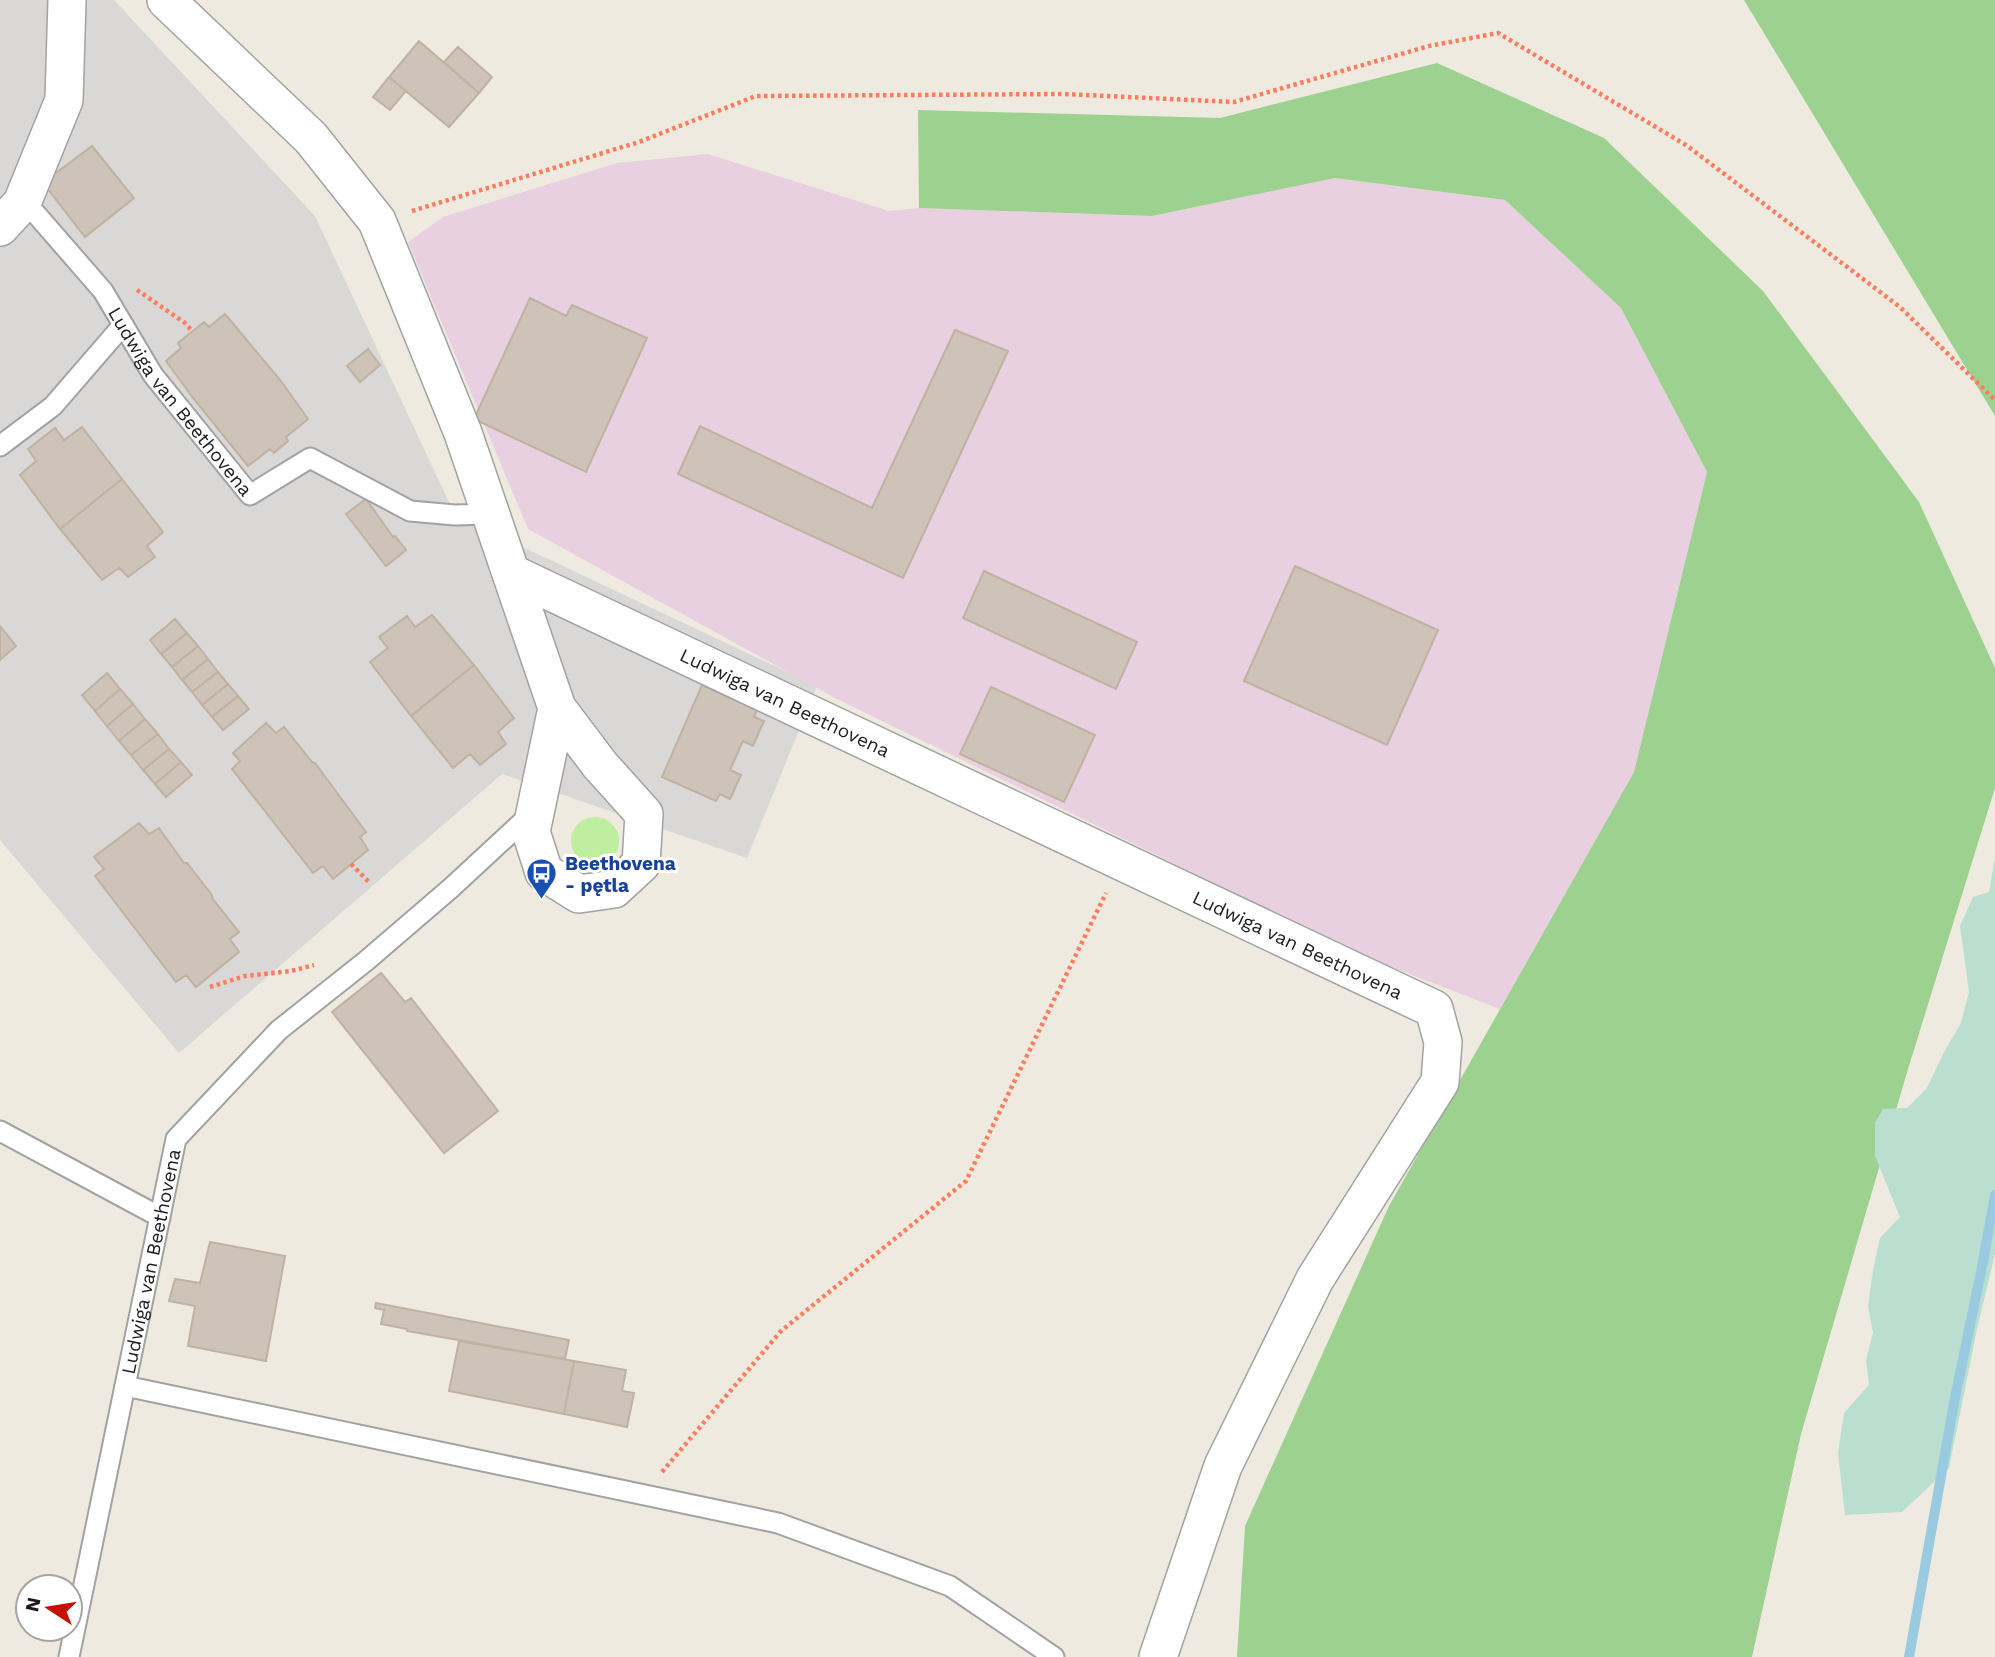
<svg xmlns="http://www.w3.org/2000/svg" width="1995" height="1657" viewBox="0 0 1995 1657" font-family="'Work Sans',sans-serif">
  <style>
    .residential { fill: #d9d8d7 }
    .industrial { fill: #e8d0e1 }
    .grass { fill: #beee9e }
    .forest { fill: #9cd18f }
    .wetland { fill: #baded0 }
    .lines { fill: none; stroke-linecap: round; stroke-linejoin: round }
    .stream { stroke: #9acae0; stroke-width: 10 }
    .building { fill: #cec3b8; stroke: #c1b1a0; stroke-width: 2 }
    .lane-casing { stroke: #a2a2a2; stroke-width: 23 }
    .street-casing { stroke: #a2a2a2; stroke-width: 40 }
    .path { stroke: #ff7d5e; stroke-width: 4.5; stroke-dasharray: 3.5 3.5; stroke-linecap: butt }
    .lane { stroke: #fff; stroke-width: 19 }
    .street { stroke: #fff; stroke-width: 37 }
    .labels { text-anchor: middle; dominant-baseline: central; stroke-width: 6; stroke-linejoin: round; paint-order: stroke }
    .street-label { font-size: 19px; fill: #1b1b1b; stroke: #fff }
    .transit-label { font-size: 19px; font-weight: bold; fill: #164399; stroke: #fff; text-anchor: start }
  </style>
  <rect width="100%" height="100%" fill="#eeeadf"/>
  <path class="residential" d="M0 0H114L315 216 455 515 817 686 747 858 502 774 179 1053 0 840Z"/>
  <path class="industrial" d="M708 154 889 211 919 208 1152 216 1335 178 1505 200 1621 308 1707 472 1634 772 1500 1009 1368 958 835 698 528 529 408 242 443 217 617 163Z"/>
  <path class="grass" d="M571 841a24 24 0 1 1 48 0a24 24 0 1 1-48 0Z"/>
  <path class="forest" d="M1744 0H1995V416Z
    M1437 63 1604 138 1763 291 1919 502 1995 668V788L1908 1069 1801 1434 1752 1657H1237L1245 1526 1389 1206 1634 772 1707 472 1621 308 1505 200 1335 178 1152 216 919 208 918 110 1220 118Z"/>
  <path class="wetland" d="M1995 858V1254L1977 1329 1949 1468 1902 1512 1845 1515 1838 1453 1844 1413 1869 1385 1866 1360 1873 1333 1868 1306 1873 1270 1880 1238 1900 1217 1875 1156V1123L1883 1109 1907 1108 1927 1088 1944 1052 1961 1023 1969 992 1960 926 1973 897 1989 892Z"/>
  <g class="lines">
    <path class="stream" d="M1909 1657 1954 1403 1983 1262 1995 1195"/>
  </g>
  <path class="building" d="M419 41 479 93 449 127 389 77Z
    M458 47 492 77 479 93 444 62Z
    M389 77 406 91 390 110 373 97Z
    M92 146 134 198 85 237 43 183Z
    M530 298 566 316 572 305 647 338 586 472 474 419Z
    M225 314 281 381 308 419 286 437 288 441 274 453 270 449 248 466 193 398 166 361 181 348 178 343 204 322 209 327Z
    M955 330 1008 351 903 578 678 474 700 426 872 508Z
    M368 349 380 365 360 382 347 366Z
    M82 427 122 479 60 529 20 475 36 461 28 449 55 428 64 440Z
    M122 479 163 532 147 546 155 557 128 577 119 568 102 580 60 529Z
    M366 499 393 537 395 536 406 550 386 566 346 514Z
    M1295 566 1438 630 1387 745 1244 681Z
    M984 571 1137 642 1116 689 963 618Z
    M432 615 474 665 411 716 370 662 388 648 379 637 407 616 415 627Z
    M175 619 187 633 161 654 150 640Z
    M0 626 16 646 0 660Z
    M187 633 198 646 172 667 161 654Z
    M198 646 208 659 182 680 172 667Z
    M208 659 218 672 192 692 182 680Z
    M474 665 514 718 498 732 506 744 480 765 470 754 453 768 411 716Z
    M218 672 228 684 202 705 192 692Z
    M107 673 120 689 95 711 82 695Z
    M228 684 238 696 212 717 202 705Z
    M702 685 757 710 754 717 764 721 753 746 743 741 730 770 741 775 730 799 720 794 716 801 662 777Z
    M991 687 1095 735 1064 802 960 754Z
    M120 689 133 704 107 726 95 711Z
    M238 696 249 709 223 730 212 717Z
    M133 704 145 719 119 741 107 726Z
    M145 719 158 734 131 755 119 741Z
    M266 723 276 733 284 727 312 762 315 763 366 832 360 837 368 850 333 879 323 866 313 873 232 769 240 761 233 753Z
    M158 734 169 749 143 770 131 755Z
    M169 749 181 762 155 784 143 770Z
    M181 762 192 775 166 797 155 784Z
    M139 823 149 834 159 828 184 863H187L212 895V898L239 932 230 939 239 952 196 987 186 975 176 982 95 876 104 869 94 857Z
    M381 973 405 1002 411 998 498 1111 444 1153 332 1012Z
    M210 1242 285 1256 266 1361 188 1346 195 1306 169 1301 175 1279 200 1283Z
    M376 1303 569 1340 565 1359 407 1331V1329L381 1324 384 1310 375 1308Z
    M459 1341 574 1361 564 1414 449 1391Z
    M574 1361 626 1370 622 1391 634 1393 627 1427 564 1414Z"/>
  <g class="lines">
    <defs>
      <g id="lane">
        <path id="s1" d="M23 199 103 291 153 375 250 495 310 458 410 511 455 515 491 514"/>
        <path d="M0 446 53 406 123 325"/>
        <path d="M0 1131 160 1217"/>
        <path d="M125 1386 778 1523 950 1586 1054 1657"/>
        <path id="s2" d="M69 1657 176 1139 279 1030 366 961 451 888 531 814"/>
      </g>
      <g id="street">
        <path d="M166 0 311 138 377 221 463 433 557 708 600 765 644 814 641 864 614 889 579 894 544 872 531 832 557 708"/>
        <path d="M0 227 22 203 64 100 67 0"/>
        <path id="s3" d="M511 573 1434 1009 1443 1042 1440 1082 1315 1279 1223 1466 1158 1657"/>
      </g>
    </defs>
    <use href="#lane" class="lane-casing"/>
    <use href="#street" class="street-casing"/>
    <path class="path" d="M412 211 639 142 756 96 1064 94 1234 102 1429 46 1498 33 1686 145 1900 307 1995 400
      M137 290 185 323 192 331
      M351 864 370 883
      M210 987 245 976 291 971 314 965
      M662 1472 781 1331 966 1181 1106 893"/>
    <use href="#lane" class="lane"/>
    <use href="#street" class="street"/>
  </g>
  <defs>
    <symbol id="bus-pin" viewBox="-11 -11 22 30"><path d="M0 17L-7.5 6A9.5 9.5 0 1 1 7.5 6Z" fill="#1a4fb4" stroke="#fff"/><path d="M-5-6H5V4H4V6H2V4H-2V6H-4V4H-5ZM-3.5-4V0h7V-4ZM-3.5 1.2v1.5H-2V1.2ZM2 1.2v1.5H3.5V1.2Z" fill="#fff"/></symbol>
  </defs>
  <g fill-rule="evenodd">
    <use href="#bus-pin" x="524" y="856" width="35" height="47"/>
  </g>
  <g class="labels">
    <g class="street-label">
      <text stroke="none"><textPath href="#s1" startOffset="257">Ludwiga van Beethovena</textPath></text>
      <text stroke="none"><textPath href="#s3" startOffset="303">Ludwiga van Beethovena</textPath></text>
      <text stroke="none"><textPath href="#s3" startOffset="870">Ludwiga van Beethovena</textPath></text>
      <text stroke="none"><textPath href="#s2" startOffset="404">Ludwiga van Beethovena</textPath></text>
    </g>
    <g class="transit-label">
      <text x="565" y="863">Beethovena<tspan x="565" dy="22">- pętla</tspan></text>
    </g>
  </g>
  <g transform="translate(49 1608) rotate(282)"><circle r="33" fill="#ffffff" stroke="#a4a4a4" stroke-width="2"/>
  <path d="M0-5L12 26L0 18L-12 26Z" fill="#c51200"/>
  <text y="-10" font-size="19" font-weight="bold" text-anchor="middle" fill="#1b1b1b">N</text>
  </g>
</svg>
